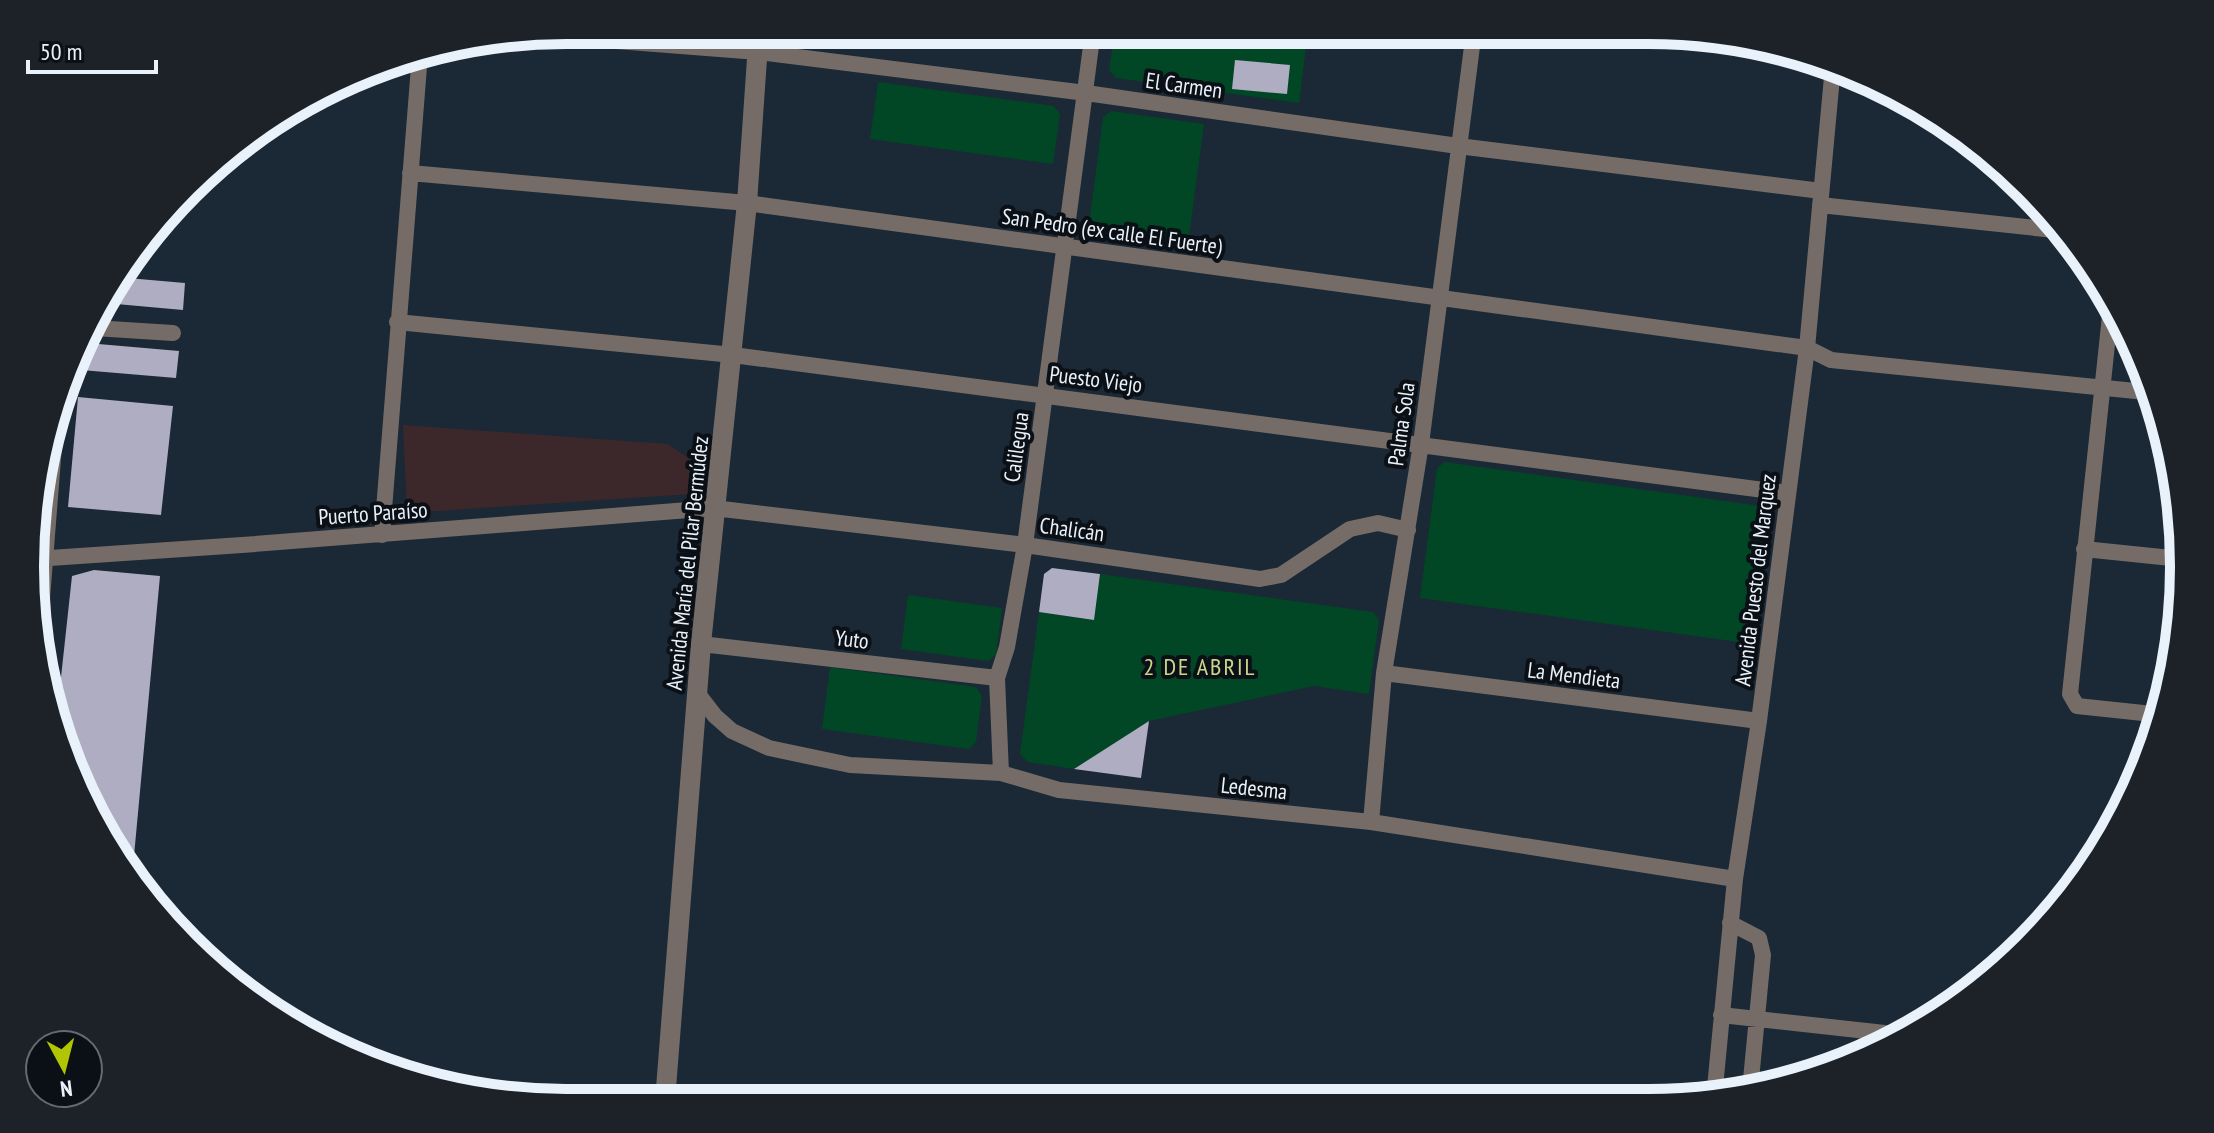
<svg xmlns="http://www.w3.org/2000/svg" width="2214" height="1133" viewBox="0 0 2214 1133" font-family="'PT Sans Narrow',sans-serif">
  <style>
    .industrial { fill: #3c282b }
    .green { fill: #014726 }
    .building { fill: #aeadc1 }
    .lines { fill: none; stroke-linecap: round; stroke-linejoin: round }
    .minor { stroke: #756c67; stroke-width: 16 }
    .tertiary { stroke: #756c67; stroke-width: 20 }
    .labels { text-anchor: middle; dominant-baseline: central; stroke-width: 8; stroke-linejoin: round; paint-order: stroke }
    .street-label { font-size: 22px; fill: #e9f2fa; stroke: #0b1016 }
    .neighbourhood-label { font-size: 24px; letter-spacing: 2px; fill: #c9d78b; stroke: #0b1016 }
    .rim { fill: none; stroke: #e9f2fa; stroke-width: 10 }
  </style>
  <rect width="100%" height="100%" fill="#1b2835"/>
  <path class="industrial" d="M403 425 668 444 703 468 691 494 407 513Z"/>
  <path class="green" d="M791 30H878L876 45 795 34Z
    M1115 31H1308L1299 103 1116 78 1109 70Z
    M878 82 1054 106 1060 114 1053 164 870 139Z
    M1111 111 1204 124 1189 237 1096 224 1090 217 1103 117Z
    M1445 462 1761 506 1767 514 1753 644 1420 598 1437 468Z
    M1100 574 1373 612 1379 620 1369 694 1314 686 1149 721 1074 769 1028 762 1020 754 1039 612 1093 620Z
    M908 595 1002 608 996 655 988 661 901 649Z
    M830 667 976 687 982 696 976 742 969 749 822 729Z"/>
  <path class="building" d="M1235 60 1290 65 1287 94 1232 89Z
    M116 277 185 283 183 310 105 303Z
    M87 343 179 351 176 378 81 370 82 353Z
    M78 397 173 406 161 515 68 507Z
    M1052 568 1100 574 1094 620 1039 612 1044 574Z
    M94 570 160 576 134 856 115 854 71 772 57 714 72 576Z
    M1149 721 1141 778 1074 769Z"/>
  <g class="lines">
    <path class="minor" d="M539 35 758 52 1086 93 1458 146 1821 191
      M410 173 747 203 1807 348 1831 360 2155 393
      M1820 205 2064 231
      M2112 297 2070 694 2077 706 2162 715
      M397 322 733 355 1787 493
      M94 328 173 333
      M382 535 420 54
      M2084 549 2181 559
      M35 559 242 545 714 508 1025 545 1260 579 1281 575 1350 529 1378 523 1408 530
      M39 637 57 408
      M701 644 997 678
      M1384 673 1759 721
      M698 694 715 716 732 731 769 748 850 765 1001 773 1059 790 1371 822 1735 879
      M1001 773 997 678 1007 647 1025 545 1093 31
      M1371 822 1384 673 1421 444 1474 31
      M1730 923 1759 938 1763 955 1750 1090
      M1721 1015 1903 1035
      M1714 1098 1735 879 1759 721 1807 348 1833 66"/>
    <path class="tertiary" d="M665 1101 701 644 747 203 759 30"/>
  </g>
  <g class="labels">
    <g class="street-label">
      <text transform="translate(1184 85) rotate(8)">El Carmen</text>
      <text transform="translate(1112 231) rotate(8)">San Pedro (ex calle El Fuerte)</text>
      <text transform="translate(1096 379) rotate(7)">Puesto Viejo</text>
      <text transform="translate(1401 424) rotate(-82)">Palma Sola</text>
      <text transform="translate(1016 447) rotate(-82)">Calilegua</text>
      <text transform="translate(373 513) rotate(-4)">Puerto Paraíso</text>
      <text transform="translate(1072 529) rotate(8)">Chalicán</text>
      <text transform="translate(687 563) rotate(-84)">Avenida María del Pilar Bermúdez</text>
      <text transform="translate(1755 580) rotate(-83)">Avenida Puesto del Marquez</text>
      <text transform="translate(852 639) rotate(7)">Yuto</text>
      <text transform="translate(1574 675) rotate(7)">La Mendieta</text>
      <text transform="translate(1254 788) rotate(6)">Ledesma</text>
    </g>
    <g class="neighbourhood-label">
      <text x="1200" y="666">2 DE ABRIL</text>
    </g>
  </g>
  <path d="M0 0H2214V1133H0ZM566 44H1648A522 522 0 0 1 2170 566V567A522 522 0 0 1 1648 1089H566A522 522 0 0 1 44 567V566A522 522 0 0 1 566 44Z" fill="#1d2228" fill-rule="evenodd"/>
  <path class="rim" d="M566 44H1648A522 522 0 0 1 2170 566V567A522 522 0 0 1 1648 1089H566A522 522 0 0 1 44 567V566A522 522 0 0 1 566 44Z"/>
  <g transform="translate(64 1069) rotate(173)"><circle r="38" fill="#0b1016" stroke="#646a71" stroke-width="2"/>
  <path d="M0-6L14 30L0 20L-14 30Z" fill="#b0c503"/>
  <text y="-12" font-size="22" font-weight="bold" text-anchor="middle" fill="#e9f2fa">N</text>
  </g>
  <path d="M28 60v12h128v-12" fill="none" stroke="#e9f2fa" stroke-width="4"/>
  <text x="40" y="60" font-size="24" fill="#e9f2fa" stroke="#0b1016" stroke-width="6" paint-order="stroke">50 m</text>
</svg>
